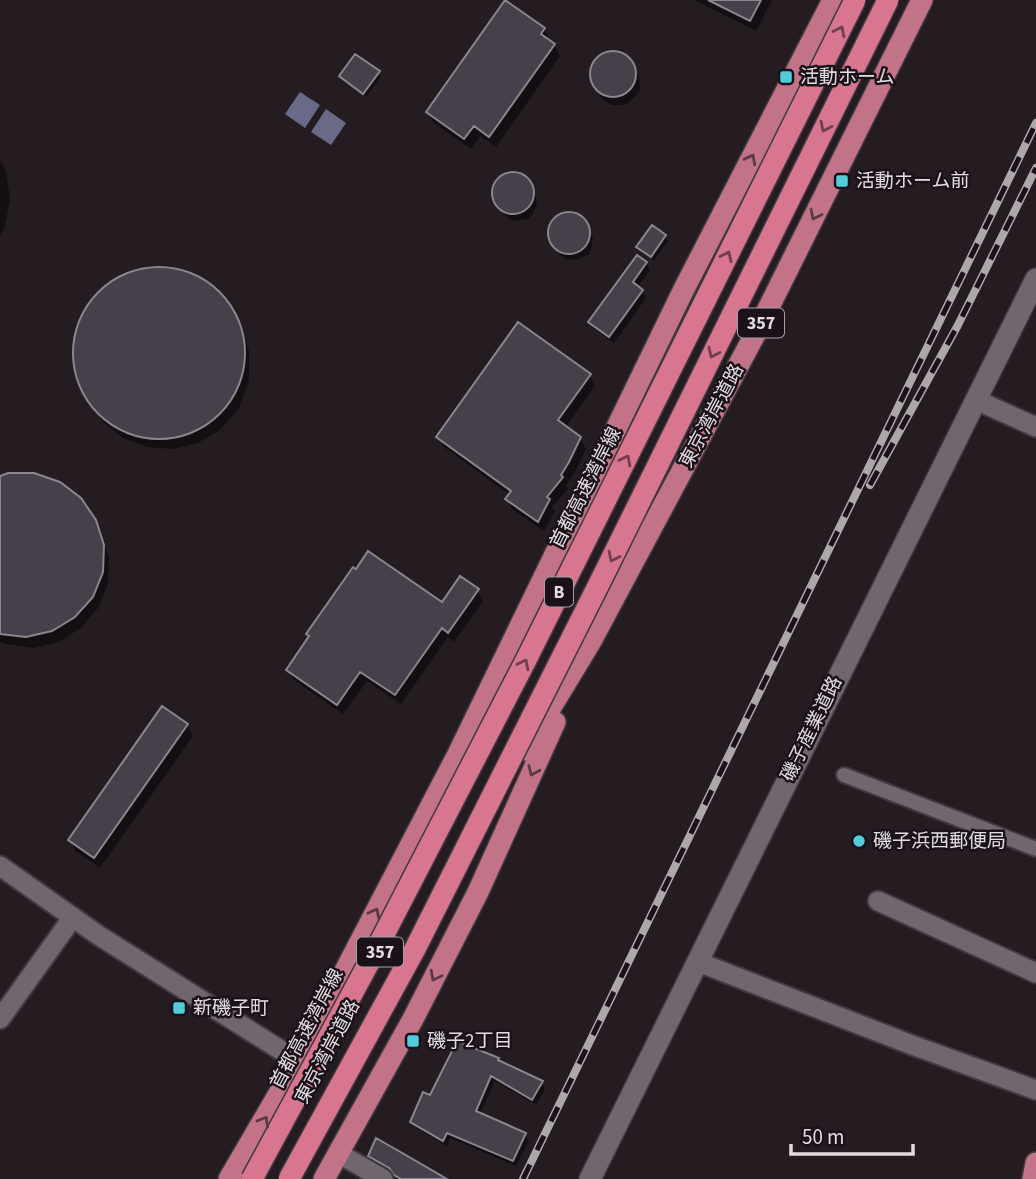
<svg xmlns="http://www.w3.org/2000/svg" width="1036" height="1179" viewBox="0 0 1036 1179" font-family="'Source Sans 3','Noto Sans JP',sans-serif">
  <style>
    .water { fill: #6a6a88 }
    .shadow { fill: #0007 }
    .building { fill: #454049; stroke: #8b858f; stroke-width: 2 }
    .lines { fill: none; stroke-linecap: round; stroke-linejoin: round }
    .pedestrian-casing { stroke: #40393e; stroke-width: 18 }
    .minor-casing { stroke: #40393e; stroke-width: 23 }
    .tertiary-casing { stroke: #40393e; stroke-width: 24 }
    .trunk-casing { stroke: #40393e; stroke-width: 24 }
    .pedestrian { stroke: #70666d; stroke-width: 14 }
    .minor { stroke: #70666d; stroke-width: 19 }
    .tertiary { stroke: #70666d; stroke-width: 21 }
    .trunk { stroke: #c27388; stroke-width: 21 }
    .rail-casing { stroke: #ada6aa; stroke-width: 8 }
    .rail { stroke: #1a1218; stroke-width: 5; stroke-dasharray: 16; stroke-linecap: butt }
    .motorway-bridge-casing { stroke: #40393e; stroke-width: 24; stroke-linecap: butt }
    .motorway-bridge { stroke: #d7768e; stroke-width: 21 }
    .oneway { stroke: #6f3f4d }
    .oneway2 { stroke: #5d3945 }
    .poi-dot { fill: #53cbdb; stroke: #1a1218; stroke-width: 2.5 }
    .labels { text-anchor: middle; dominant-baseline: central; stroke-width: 5; stroke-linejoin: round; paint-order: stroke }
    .shield { fill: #1a1218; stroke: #a69fa4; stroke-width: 2 }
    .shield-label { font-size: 18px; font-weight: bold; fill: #e2dce0 }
    .poi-label { font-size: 19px; fill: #e2dce0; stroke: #1a1218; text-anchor: start }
    .street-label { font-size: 19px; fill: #e2dce0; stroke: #1a1218 }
  </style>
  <rect width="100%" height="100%" fill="#241c21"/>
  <path class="water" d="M300 92 320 105 305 128 285 114Z
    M326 109 346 123 331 145 311 132Z"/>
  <path class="shadow" d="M694 0H772L756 31Z
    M544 29 550 40 549 41 554 45 560 56 496 147 480 136 471 149 434 123 428 112Z
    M612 53 626 57 639 76 640 89 637 95 627 104 620 105H612L605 101 600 96 592 79 591 72 593 65 604 54Z
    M378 72 381 77 366 97 344 81 341 76Z
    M0 160 6 171 10 199 5 227 0 235Z
    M514 174 520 176 529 184 535 193 537 204 532 215 528 219 515 221 509 219 500 210 495 201 494 188 502 178Z
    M563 214 576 215 585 223 593 238 591 250 588 255 577 260 565 259 560 255 550 234 553 222Z
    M652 227 665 236 668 241 654 261 641 252 638 247Z
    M646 263 650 270 637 288 642 291 646 298 614 343 594 329 590 322Z
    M160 269 188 274 214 289 233 312 240 324 249 351V381L239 408 220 430 198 443 173 449 147 447 123 438 103 422 81 388 74 363 75 337 86 310 105 288 131 273Z
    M589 375 595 386 565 428 580 438 586 449 575 472 566 486 568 489 552 507 555 511 544 531 513 510 507 499 510 495 444 447 438 437Z
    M0 478 95 521 102 533 109 558 108 584 98 608 81 628 59 642 33 648 6 644 0 642Z
    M477 590 483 601 454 642 448 637 401 704 367 681 343 714 294 680 288 670Z
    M187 725 193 736 100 868 76 851 70 840Z
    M498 1059 499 1062 542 1083 545 1089 536 1105 495 1081 480 1114 525 1135 529 1141 516 1166 450 1138 447 1146 416 1128 412 1122 431 1097Z
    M370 1156 444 1179H397L396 1176 373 1161Z"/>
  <path class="building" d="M505 0 545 28 541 34 555 44 489 137 474 126 464 139 426 112Z
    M708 0H761L750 21Z
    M590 74a23 23 0 1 1 46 0a23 23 0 1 1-46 0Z
    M355 54 380 71 363 94 339 76Z
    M492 193a21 21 0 1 1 42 0a21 21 0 1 1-42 0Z
    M548 233a21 21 0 1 1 42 0a21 21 0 1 1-42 0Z
    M652 225 666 235 651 257 636 247Z
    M637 255 647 262 633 282 643 290 609 337 588 322Z
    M73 353a86 86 0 1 1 172 0a86 86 0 1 1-172 0Z
    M518 322 591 374 558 420 581 437 569 462 561 475 563 477 547 497 550 499 538 522 505 499 511 491 436 437Z
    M8 473H34L60 482 81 498 96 520 104 545 103 572 93 597 75 617 52 631 26 637 0 634V476Z
    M368 551 442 602 460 576 479 589 448 633 442 628 395 695 360 672 337 705 286 670 309 636 306 634 353 567 356 569Z
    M162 706 188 724 94 858 68 840Z
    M457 1041 499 1058 498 1060 543 1081 532 1100 491 1076 476 1111 526 1133 513 1161 447 1133 443 1141 410 1122 423 1092 430 1095Z
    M376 1138 404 1154 447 1179H401L394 1175 389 1168 368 1156Z"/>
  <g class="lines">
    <defs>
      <path id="pedestrian" d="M844 775 1036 849"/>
      <path id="minor" d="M976 400 1036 427
        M0 866 98 935 298 1061
        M878 901 1036 973
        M698 962 912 1045 1036 1090
        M0 1019 73 917
        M338 1153 383 1179"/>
      <path id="tertiary" d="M590 1179 1036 279"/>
      <path id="trunk" d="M525 750 591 641 760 325 922 0
        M229 1179 298 1061 458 754 684 289 833 0
        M324 1179 413 1019 478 892 555 722
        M1033 1179 1036 1163"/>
    </defs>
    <use href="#pedestrian" class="pedestrian-casing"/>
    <use href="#minor" class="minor-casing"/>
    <use href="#tertiary" class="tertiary-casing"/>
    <use href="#trunk" class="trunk-casing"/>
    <use href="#pedestrian" class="pedestrian"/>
    <use href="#minor" class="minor"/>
    <use href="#tertiary" class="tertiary"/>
    <use href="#trunk" class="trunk"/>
    <defs>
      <path id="rail" d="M870 485 958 325 1036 168
        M523 1179 1036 123"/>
    </defs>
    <use href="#rail" class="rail-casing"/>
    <use href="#rail" class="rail"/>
    <defs>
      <path id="motorway-bridge" d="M252 1179 379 944 526 660 855 0
        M289 1179 415 949 598 586 888 0"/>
    </defs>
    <use href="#motorway-bridge" class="motorway-bridge-casing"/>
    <use href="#motorway-bridge" class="motorway-bridge"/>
  </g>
  <defs><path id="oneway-chevron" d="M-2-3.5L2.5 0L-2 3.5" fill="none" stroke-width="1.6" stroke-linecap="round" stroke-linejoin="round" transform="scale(1.75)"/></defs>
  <g class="oneway">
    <use href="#oneway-chevron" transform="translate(840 31) rotate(-64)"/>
    <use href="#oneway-chevron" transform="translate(825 127) rotate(116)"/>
    <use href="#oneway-chevron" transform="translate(727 256) rotate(-64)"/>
    <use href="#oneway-chevron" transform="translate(713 353) rotate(116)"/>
    <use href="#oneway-chevron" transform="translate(626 460) rotate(-63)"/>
    <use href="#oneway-chevron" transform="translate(613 557) rotate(116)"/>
    <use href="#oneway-chevron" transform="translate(524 664) rotate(-63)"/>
  </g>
  <g class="oneway2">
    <use href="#oneway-chevron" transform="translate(751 159) rotate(-62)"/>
    <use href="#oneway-chevron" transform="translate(815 215) rotate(116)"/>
    <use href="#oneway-chevron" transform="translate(533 771) rotate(114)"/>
    <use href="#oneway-chevron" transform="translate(375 913) rotate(-63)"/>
    <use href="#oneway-chevron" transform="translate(435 976) rotate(117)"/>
    <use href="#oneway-chevron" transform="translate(264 1121) rotate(-60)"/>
  </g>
  <g class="poi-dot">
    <rect x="779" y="70" width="14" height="14" rx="3.5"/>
    <rect x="835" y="174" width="14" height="14" rx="3.5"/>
    <circle cx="859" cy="841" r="7"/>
    <rect x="172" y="1001" width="14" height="14" rx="3.5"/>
    <rect x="406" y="1034" width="14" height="14" rx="3.5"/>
  </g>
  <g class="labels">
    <g class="shield">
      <rect x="738" y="308.5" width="46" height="29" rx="5"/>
      <rect x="545" y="577.5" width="28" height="29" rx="5"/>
      <rect x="357" y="937.5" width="46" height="29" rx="5"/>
    </g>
    <g class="shield-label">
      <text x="761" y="323">357</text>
      <text x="559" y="592">B</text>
      <text x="380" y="952">357</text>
    </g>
    <g class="poi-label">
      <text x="800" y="77">活動ホーム</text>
      <text x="856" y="181">活動ホーム前</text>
      <text x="873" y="841">磯子浜西郵便局</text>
      <text x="193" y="1008">新磯子町</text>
      <text x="427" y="1041">磯子2丁目</text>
    </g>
    <g class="street-label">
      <text transform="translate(712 416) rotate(-62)">東京湾岸道路</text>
      <text transform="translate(586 488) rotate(-63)">首都高速湾岸線</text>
      <text transform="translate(812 729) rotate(-64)">磯子産業道路</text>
      <text transform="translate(307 1029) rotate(-62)">首都高速湾岸線</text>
      <text transform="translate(328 1052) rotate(-62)">東京湾岸道路</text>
    </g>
  </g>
  <path d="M791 1144v10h122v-10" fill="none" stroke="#e2dce0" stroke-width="3.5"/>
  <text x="802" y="1144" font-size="21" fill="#e2dce0" stroke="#1a1218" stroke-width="5" paint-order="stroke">50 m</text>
</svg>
